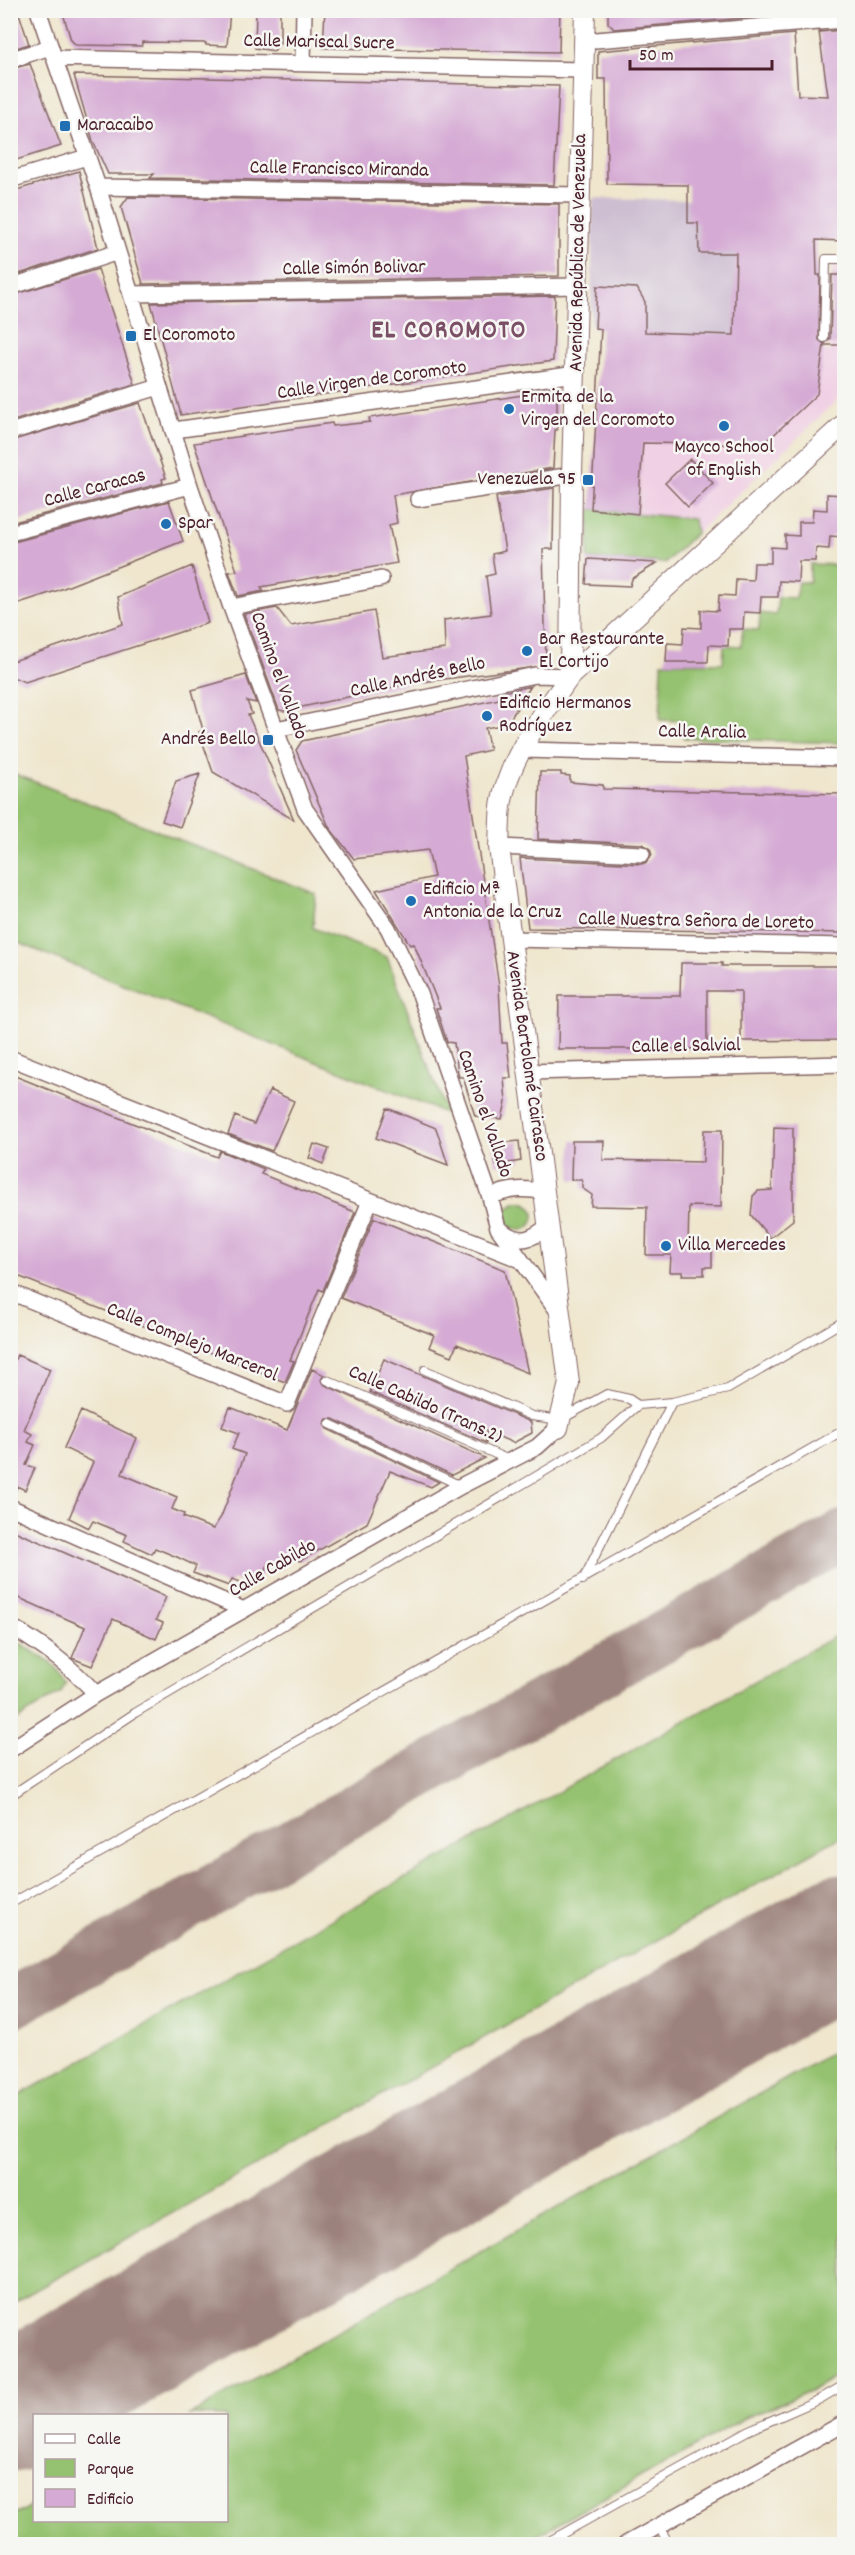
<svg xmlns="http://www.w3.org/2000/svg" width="855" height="2555" viewBox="0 0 855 2555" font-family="Dekko,sans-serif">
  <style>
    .built { fill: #f0d0e4 }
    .industrial { fill: #cebed1 }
    .green { fill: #95c270; stroke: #70704e; stroke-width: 1.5 }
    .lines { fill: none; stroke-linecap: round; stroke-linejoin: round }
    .taxiway { stroke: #9c827c; stroke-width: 51 }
    .runway { stroke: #9c827c; stroke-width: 129 }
    .building { fill: #d5aad4 }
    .service-casing { stroke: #846564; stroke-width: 10 }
    .minor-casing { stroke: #846564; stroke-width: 18 }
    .tertiary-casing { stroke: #846564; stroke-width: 22 }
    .service { stroke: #fff; stroke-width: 8 }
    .minor { stroke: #fff; stroke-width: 15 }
    .tertiary { stroke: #fff; stroke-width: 20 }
    .poi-dot { fill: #1f6fb2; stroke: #f6f6f2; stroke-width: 2 }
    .labels { text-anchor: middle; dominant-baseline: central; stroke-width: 5; stroke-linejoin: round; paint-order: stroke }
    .street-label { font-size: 20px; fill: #4a1f2b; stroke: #f6f6f2 }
    .poi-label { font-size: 20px; fill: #4a1f2b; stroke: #f6f6f2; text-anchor: start }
    .district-label { font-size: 26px; font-weight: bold; letter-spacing: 1.5px; fill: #7b5066; stroke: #f6f6f2 }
  </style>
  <rect width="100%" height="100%" fill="#f6f6f2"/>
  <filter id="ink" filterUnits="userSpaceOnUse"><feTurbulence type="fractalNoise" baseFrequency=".0167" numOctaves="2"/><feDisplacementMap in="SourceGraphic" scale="12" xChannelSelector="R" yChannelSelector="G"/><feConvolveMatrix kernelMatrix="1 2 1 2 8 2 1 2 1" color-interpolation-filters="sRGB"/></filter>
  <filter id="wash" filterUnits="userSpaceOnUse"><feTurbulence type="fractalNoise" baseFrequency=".008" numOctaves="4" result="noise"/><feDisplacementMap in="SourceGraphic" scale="24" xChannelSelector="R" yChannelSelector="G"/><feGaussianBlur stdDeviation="1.35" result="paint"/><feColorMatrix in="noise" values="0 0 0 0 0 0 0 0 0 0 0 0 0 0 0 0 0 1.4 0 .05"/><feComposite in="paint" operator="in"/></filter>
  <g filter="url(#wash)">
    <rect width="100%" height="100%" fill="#efe6cd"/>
    <path class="built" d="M833 266H844V394L665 563 588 559 590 509 639 514 643 449 636 448 637 443 773 351H830Z"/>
    <path class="industrial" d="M593 198 688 200V223H698L699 252 736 253 734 335 640 351 600 349 601 329 595 328 591 323Z"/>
    <path class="green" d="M590 509 694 519 696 533 665 563 588 559Z
      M810 564 844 565V743L684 738V721L660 720 662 662 723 663 724 645 741 646 743 629 759 630 760 613 776 615 778 597 795 598 798 582H810Z
      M10 772 316 894 313 928 387 957 447 1114 11 940Z
      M506 1216a14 14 0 1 1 28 0a14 14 0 1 1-28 0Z
      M844 1631V1835L11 2304V2100Z
      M11 1637 55 1666 66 1683 61 1692 11 1724Z
      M844 2046V2371L812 2390 745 2418 522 2544H11V2517L34 2504V2520H226V2416L190 2415Z"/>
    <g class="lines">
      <path class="taxiway" d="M10 2004 844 1535"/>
      <path class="runway" d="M10 2408 844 1938"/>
    </g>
    <g id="blocks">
      <path class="building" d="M10 10H18L29 44 10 50Z
        M62 10H230L227 46 206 45V43L142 42V46L76 45 71 40Z
        M256 10H280V43L274 51 255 48Z
        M325 10H560L559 52 323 48Z
        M608 10H793V14L614 29 608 23Z
        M844 30V241L816 240 817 275H820L819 340 824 344 830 339 832 275H844V345H824L817 394 763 445 643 443 638 514 591 509 601 329 595 328 597 286 637 288 645 302V332L734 335 736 253H699L698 223H688V185L607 184 606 79H598V51L794 34 798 95 828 96 819 32Z
        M30 64 61 146 10 162V69Z
        M74 75 559 86 554 185 150 178 154 174H108L93 141Z
        M79 171 98 248 10 277V192Z
        M128 197 559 204V276L143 284 121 207Z
        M98 269 135 384 10 422V296Z
        M555 296 553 361 181 415 151 303Z
        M557 390V430H555L553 468 393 495 397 523 389 525 397 563 261 587 264 591 238 596 229 572 237 571 194 443 332 423 333 426 370 422 369 418Z
        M140 403 166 478 162 479 163 483 10 523V441Z
        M690 459 713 483 688 507 665 483Z
        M554 488 553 549H543L546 662 544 666 407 684 284 711 279 710 244 614 277 608 291 626 374 611 382 657 445 649 444 620 491 614 486 576 495 574 492 554 505 551 496 497Z
        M827 494 844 495 843 537 830 536 829 549 816 548 815 561H799L798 582 779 581 778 597H761L760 613 744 612 743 629H729L728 646 709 645 708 662H666L667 643 683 644 684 627 701 628V610L718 611 719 595 735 596 736 579 753 580 754 563H771V547L785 548V535L799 536V522H812L813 509 827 510Z
        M169 501 183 541 56 591 10 606V543Z
        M588 559 657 563 632 579 630 586 586 584Z
        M192 566 208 623 25 682 10 676V662L123 624 118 597Z
        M246 675 256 703 247 701 252 714 248 715 294 820 213 772 199 732 203 730 192 690Z
        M531 686 507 724 485 728 490 750 464 756 499 986 502 1043H507L511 1078H504L506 1102 502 1119 475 1116 463 1077H459L458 1073 454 1043 447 1042 436 1008H440L414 944 410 945 376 890 434 877 428 850 354 859 329 827 296 750 302 741 504 698 503 692Z
        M540 772H561V775L570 776V782L603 785V789L844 794V933L528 928 520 858 642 864 647 862 652 855 650 849 642 844 538 839Z
        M200 774 180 827 162 821 176 781Z
        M681 963H722V966H844V1040L741 1041V991H707V1049H558L559 996H680Z
        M10 1074 217 1157 220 1151 264 1169 261 1174 355 1212 323 1291 319 1289 290 1360 294 1361 285 1382 10 1273Z
        M270 1090 294 1101 272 1151 228 1134 235 1116 254 1124Z
        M387 1108 436 1128 448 1165 376 1138Z
        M774 1127 793 1128V1220L770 1238 751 1215 753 1196 758 1191 772 1190Z
        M704 1130H722L721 1207 689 1206 688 1247 712 1248V1267H704V1275H682L683 1272H670L671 1255H646L647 1207 591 1206 592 1195 582 1188V1180H571L572 1141H604L603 1160 703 1162Z
        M519 1141 521 1161 496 1165 493 1144Z
        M314 1144 329 1149 323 1164 309 1158Z
        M374 1218 505 1270 528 1373 457 1344 452 1356 429 1347 434 1335 341 1298Z
        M17 1355 50 1369 24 1430 32 1434 28 1442 35 1445 26 1465 35 1468 25 1490 17 1486 12 1498 10 1370Z
        M384 1359 531 1422 532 1433 513 1443 486 1431V1443L370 1392Z
        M312 1369 324 1375 321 1380 325 1385 485 1458 452 1475 333 1419H327L324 1424 327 1429 439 1482 431 1487 390 1471 367 1523 300 1561 289 1556 283 1569 268 1563 265 1574 243 1583 232 1579 229 1586 193 1573 196 1566 177 1557 155 1548 152 1554 124 1541 127 1535 93 1521 89 1528 69 1518 93 1462 64 1448 81 1411 137 1438 122 1474 177 1497 172 1509 184 1514 183 1517 213 1529 221 1517 245 1454 232 1449 239 1433 222 1427 230 1407 287 1430Z
        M10 1529 166 1597 156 1620 163 1623 156 1639 113 1619 92 1666 72 1658 85 1627 10 1594Z"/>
    </g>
  </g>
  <g filter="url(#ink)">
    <use href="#blocks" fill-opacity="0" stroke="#846564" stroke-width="1.5"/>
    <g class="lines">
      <defs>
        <path id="service" d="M824 338 826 259H844
          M425 1370 532 1416 560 1420 607 1394 629 1399 638 1405
          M327 1380 509 1460
          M330 1424 461 1486
          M583 1580 672 1402 728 1389 844 1321
          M10 1796 135 1713 601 1438 638 1405 672 1402
          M10 1904 844 1430
          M659 2526 669 2544
          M544 2544 747 2431 820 2399 844 2385"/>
        <path id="minor" d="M38 10 98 187 190 486 231 607 305 809 388 928 420 994 490 1197 498 1228 560 1314
          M583 41 844 20
          M54 58 583 70
          M10 60 50 47
          M303 63 304 10
          M10 180 87 157
          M98 187 580 195
          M10 287 118 252
          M131 294 578 286
          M174 430 576 374
          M10 432 159 387
          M418 499 572 475
          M10 533 190 486
          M231 607 381 579
          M276 729 535 675 570 676
          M523 750 844 758
          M499 847 642 854
          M510 939 844 946
          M10 1058 521 1260
          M528 1072 844 1064
          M490 1197C509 1188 525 1188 545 1192
          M502 1231C521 1245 533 1239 549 1225
          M10 1292 287 1404 370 1201
          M10 1507 244 1610
          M10 1626C43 1646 71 1666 96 1694
          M10 1750 96 1694 461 1486 537 1447 558 1428
          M626 2544 844 2423"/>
        <path id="tertiary" d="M570 676 572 475 585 10
          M558 1428 569 1383 499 847C500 832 499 815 502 800 511 755 544 713 570 676L844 424"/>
      </defs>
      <use href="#service" class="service-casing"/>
      <use href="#minor" class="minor-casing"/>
      <use href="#tertiary" class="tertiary-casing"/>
      <use href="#service" class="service"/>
      <use href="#minor" class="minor"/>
      <use href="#tertiary" class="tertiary"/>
    </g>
  </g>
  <g class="poi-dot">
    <rect x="59" y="120" width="12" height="12" rx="3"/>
    <rect x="125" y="330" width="12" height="12" rx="3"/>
    <circle cx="509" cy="409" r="6"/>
    <circle cx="724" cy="426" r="6"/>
    <rect x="582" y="474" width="12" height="12" rx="3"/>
    <circle cx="166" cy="524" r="6"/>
    <circle cx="527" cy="651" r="6"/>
    <circle cx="487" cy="716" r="6"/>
    <rect x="262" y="734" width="12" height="12" rx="3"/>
    <circle cx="411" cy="901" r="6"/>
    <circle cx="666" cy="1246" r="6"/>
  </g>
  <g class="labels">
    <g class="street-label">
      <text transform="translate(319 43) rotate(1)">Calle Mariscal Sucre</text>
      <text transform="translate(339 170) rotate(1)">Calle Francisco Miranda</text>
      <text transform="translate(579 253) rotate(-89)">Avenida República de Venezuela</text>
      <text transform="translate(354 269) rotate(-1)">Calle Simón Bolivar</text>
      <text transform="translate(372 381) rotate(-8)">Calle Virgen de Coromoto</text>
      <text transform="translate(95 489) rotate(-15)">Calle Caracas</text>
      <text transform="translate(278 676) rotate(70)">Camino el Vallado</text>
      <text transform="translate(418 678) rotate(-12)">Calle Andrés Bello</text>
      <text transform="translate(702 733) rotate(1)">Calle Aralia</text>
      <text transform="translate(696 922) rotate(1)">Calle Nuestra Señora de Loreto</text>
      <text transform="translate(686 1047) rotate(-1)">Calle el Salvial</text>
      <text transform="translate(526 1056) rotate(82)">Avenida Bartolomé Cairasco</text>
      <text transform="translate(484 1114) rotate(71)">Camino el Vallado</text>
      <text transform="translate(192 1343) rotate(22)">Calle Complejo Marcerol</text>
      <text transform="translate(425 1405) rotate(24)">Calle Cabildo (Trans.2)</text>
      <text transform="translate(273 1569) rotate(-30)">Calle Cabildo</text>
    </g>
    <g class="poi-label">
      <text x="77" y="126">Maracaibo</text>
      <text x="143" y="336">El Coromoto</text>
      <text x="521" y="398">Ermita de la<tspan x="521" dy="23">Virgen del Coromoto</tspan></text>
      <text x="724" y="448" text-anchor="middle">Mayco School<tspan x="724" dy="23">of English</tspan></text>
      <text x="576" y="480" text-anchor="end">Venezuela 95</text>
      <text x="178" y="524">Spar</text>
      <text x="539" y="640">Bar Restaurante<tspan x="539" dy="23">El Cortijo</tspan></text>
      <text x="499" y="704">Edificio Hermanos<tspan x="499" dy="23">Rodríguez</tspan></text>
      <text x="256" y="740" text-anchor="end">Andrés Bello</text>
      <text x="423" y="890">Edificio Mª<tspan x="423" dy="23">Antonia de la Cruz</tspan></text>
      <text x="678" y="1246">Villa Mercedes</text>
    </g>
    <g class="district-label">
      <text x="449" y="331">EL COROMOTO</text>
    </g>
  </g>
  <rect width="855" height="2555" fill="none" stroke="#f6f6f2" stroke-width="36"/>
  <rect x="33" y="2414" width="195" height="108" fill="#f6f6f2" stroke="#b1a0a2" stroke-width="1.5"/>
  <rect x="45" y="2434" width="30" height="9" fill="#ffffff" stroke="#b1a0a2" stroke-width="1.5"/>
  <text x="87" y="2444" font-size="18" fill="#4a1f2b">Calle</text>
  <rect x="45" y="2459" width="30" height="18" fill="#95c270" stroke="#b1a0a2" stroke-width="1.5"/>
  <text x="87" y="2474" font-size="18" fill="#4a1f2b">Parque</text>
  <rect x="45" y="2489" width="30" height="18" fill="#d5aad4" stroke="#b1a0a2" stroke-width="1.5"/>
  <text x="87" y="2504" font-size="18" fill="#4a1f2b">Edificio</text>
  <path d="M630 60v9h142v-9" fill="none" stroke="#4a1f2b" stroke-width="3"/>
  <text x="639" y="60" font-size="18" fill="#4a1f2b" stroke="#f6f6f2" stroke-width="4.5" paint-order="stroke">50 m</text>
</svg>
